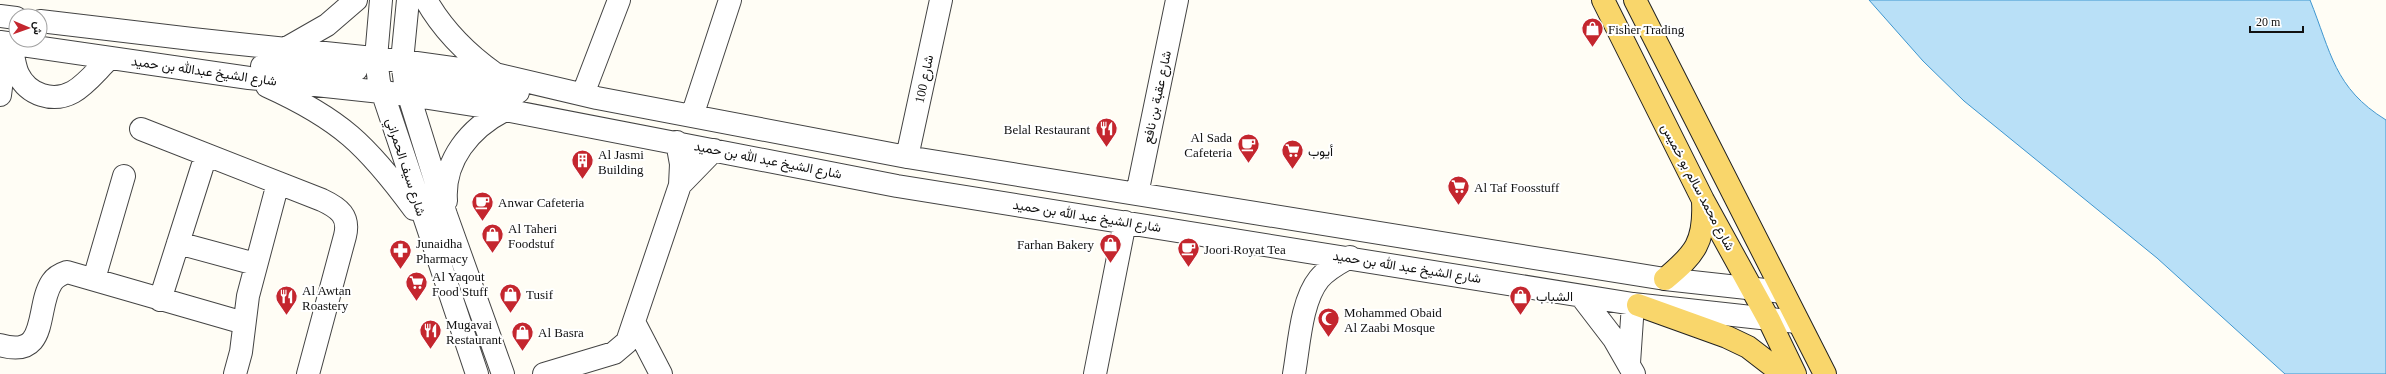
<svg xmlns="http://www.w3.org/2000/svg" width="2386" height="374" viewBox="0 0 2386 374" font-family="'Times New Roman',Vazirmatn,serif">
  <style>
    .water { fill: #b9e0f7; stroke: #3f96cf }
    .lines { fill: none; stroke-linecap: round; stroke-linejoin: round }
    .minor-casing { stroke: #444; stroke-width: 24 }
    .major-casing { stroke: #222; stroke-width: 24 }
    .minor { stroke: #fff; stroke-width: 22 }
    .major { stroke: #f9d66b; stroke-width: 22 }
    .labels { text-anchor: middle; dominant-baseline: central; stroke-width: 4; stroke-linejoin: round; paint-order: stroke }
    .poi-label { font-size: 13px; fill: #111; stroke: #fff; text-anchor: start }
    .street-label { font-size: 13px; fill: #111; stroke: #fff }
  </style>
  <rect width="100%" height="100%" fill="#fffdf5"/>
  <path class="water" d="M1869 0H2310C2331 52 2334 88 2386 120V374H2285L2157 258 1964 101 1923 61Z"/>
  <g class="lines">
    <defs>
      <path id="minor" d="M381 0 376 58 379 82 477 374
        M408 0 402 61 405 83 446 215 503 374
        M426 0C443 30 466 53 494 73
        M0 16 16 18
        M40 21 192 39 402 61 495 74 597 98 907 157 1665 279 1783 292
        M0 42 249 78 409 95 505 110 897 186 1633 304 1797 322
        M11 44C13 53 14 65 18 74 28 95 53 103 73 92 87 84 98 69 110 58
        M285 49 327 25 356 0
        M262 66 356 70
        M411 83 518 92
        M267 86C340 119 367 145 414 209
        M583 94 619 0
        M0 95 6 48
        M692 116 730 0
        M141 129 322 200C339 208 350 216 345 236L308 374
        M907 157 941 0
        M680 185 714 150
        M1137 194 1177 0
        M446 201C443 160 470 128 505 110
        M178 243 255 264
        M94 279 124 176
        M1581 296 1614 339 1634 374
        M160 300 206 155
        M634 322 661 374
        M0 345C50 360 35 307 52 282 56 276 61 274 67 272L244 323
        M1629 363 1633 304
        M235 374 241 352 248 296 278 183
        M544 374 614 353 627 342 680 185 681 164 677 142
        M1095 374 1125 222
        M1294 374C1299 346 1301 301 1319 279 1327 269 1339 263 1350 257"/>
      <path id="major" d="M1603 0 1703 200 1769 320 1795 374
        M1635 0 1825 374
        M1665 279C1695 254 1705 242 1703 202
        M1638 305 1727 337 1748 347 1783 374"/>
    </defs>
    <use href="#minor" class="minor-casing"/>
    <use href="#major" class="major-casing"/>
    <use href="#minor" class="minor"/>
    <use href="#major" class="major"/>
  </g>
  <defs>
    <symbol id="shop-pin" viewBox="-11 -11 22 30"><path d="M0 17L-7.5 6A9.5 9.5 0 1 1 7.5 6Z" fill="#c4262e" stroke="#fff"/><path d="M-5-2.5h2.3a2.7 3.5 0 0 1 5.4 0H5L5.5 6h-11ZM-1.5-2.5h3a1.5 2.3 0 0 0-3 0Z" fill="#fff"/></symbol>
    <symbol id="restaurant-pin" viewBox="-11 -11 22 30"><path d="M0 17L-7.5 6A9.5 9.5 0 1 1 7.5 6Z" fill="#c4262e" stroke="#fff"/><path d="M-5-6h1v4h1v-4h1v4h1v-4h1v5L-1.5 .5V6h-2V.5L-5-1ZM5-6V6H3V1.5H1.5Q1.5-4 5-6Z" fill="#fff"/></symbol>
    <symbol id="cafe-pin" viewBox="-11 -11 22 30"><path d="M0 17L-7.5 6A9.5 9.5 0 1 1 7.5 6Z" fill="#c4262e" stroke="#fff"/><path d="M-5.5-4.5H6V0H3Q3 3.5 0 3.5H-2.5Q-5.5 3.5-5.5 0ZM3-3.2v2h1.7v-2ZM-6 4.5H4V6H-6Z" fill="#fff"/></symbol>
    <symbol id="supermarket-pin" viewBox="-11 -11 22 30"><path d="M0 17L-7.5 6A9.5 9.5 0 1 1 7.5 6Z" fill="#c4262e" stroke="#fff"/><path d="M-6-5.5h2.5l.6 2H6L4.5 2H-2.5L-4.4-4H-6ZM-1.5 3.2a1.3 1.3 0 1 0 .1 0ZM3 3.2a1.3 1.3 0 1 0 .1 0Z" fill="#fff"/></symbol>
    <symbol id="building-pin" viewBox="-11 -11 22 30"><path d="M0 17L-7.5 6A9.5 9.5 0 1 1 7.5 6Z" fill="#c4262e" stroke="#fff"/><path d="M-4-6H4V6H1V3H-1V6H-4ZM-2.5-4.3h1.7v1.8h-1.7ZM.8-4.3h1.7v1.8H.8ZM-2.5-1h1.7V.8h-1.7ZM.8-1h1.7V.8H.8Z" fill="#fff"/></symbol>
    <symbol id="pharmacy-pin" viewBox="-11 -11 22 30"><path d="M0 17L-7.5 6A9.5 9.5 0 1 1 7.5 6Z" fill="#c4262e" stroke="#fff"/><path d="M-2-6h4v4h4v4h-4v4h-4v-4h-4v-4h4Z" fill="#fff"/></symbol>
    <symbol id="mosque-pin" viewBox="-11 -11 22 30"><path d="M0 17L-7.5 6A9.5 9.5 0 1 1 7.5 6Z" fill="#c4262e" stroke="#fff"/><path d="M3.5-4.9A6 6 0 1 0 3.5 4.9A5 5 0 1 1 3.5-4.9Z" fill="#fff"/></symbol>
  </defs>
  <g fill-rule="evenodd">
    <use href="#shop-pin" x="1580" y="16" width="25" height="34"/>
    <use href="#restaurant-pin" x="1094" y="116" width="25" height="34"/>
    <use href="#cafe-pin" x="1236" y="132" width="25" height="34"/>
    <use href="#supermarket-pin" x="1280" y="138" width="25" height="34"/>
    <use href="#building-pin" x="570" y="148" width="25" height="34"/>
    <use href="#supermarket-pin" x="1446" y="174" width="25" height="34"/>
    <use href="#cafe-pin" x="470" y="190" width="25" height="34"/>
    <use href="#shop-pin" x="480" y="222" width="25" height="34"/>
    <use href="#shop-pin" x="1098" y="232" width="25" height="34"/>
    <use href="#cafe-pin" x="1176" y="236" width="25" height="34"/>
    <use href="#pharmacy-pin" x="388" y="238" width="25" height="34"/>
    <use href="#supermarket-pin" x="404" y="270" width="25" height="34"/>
    <use href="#shop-pin" x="498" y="282" width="25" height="34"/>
    <use href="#shop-pin" x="1508" y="284" width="25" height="34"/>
    <use href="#restaurant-pin" x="274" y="284" width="25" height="34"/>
    <use href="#mosque-pin" x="1316" y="306" width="25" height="34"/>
    <use href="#restaurant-pin" x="418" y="318" width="25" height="34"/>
    <use href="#shop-pin" x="510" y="320" width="25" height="34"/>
  </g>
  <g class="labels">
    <g class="poi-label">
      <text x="1608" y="29">Fisher Trading</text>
      <text x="1090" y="129" text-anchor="end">Belal Restaurant</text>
      <text x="1232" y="137" text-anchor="end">Al Sada<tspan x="1232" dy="15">Cafeteria</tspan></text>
      <text x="1308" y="151">أيوب</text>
      <text x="598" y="154">Al Jasmi<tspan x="598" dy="15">Building</tspan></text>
      <text x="1474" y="187">Al Taf Foosstuff</text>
      <text x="498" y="202">Anwar Cafeteria</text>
      <text x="508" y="228">Al Taheri<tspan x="508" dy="15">Foodstuf</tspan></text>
      <text x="416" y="243">Junaidha<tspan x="416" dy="15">Pharmacy</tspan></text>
      <text x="1094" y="244" text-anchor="end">Farhan Bakery</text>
      <text x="1204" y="249">Joori Royat Tea</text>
      <text x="432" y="276">Al Yaqout<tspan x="432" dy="15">Food Stuff</tspan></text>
      <text x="302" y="290">Al Awtan<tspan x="302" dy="15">Roastery</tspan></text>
      <text x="526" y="294">Tusif</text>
      <text x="1536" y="296">الشباب</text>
      <text x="1344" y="312">Mohammed Obaid<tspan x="1344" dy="15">Al Zaabi Mosque</tspan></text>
      <text x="446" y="324">Mugavai<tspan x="446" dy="15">Restaurant</tspan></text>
      <text x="538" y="332">Al Basra</text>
    </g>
    <g class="street-label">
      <text transform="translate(204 71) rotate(8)">شارع الشيخ عبدالله بن حميد</text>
      <text transform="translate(924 79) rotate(-78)">شارع 100</text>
      <text transform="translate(1157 97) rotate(-78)">شارع عقبة بن نافع</text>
      <text transform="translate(768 160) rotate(11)">شارع الشيخ عبد الله بن حميد</text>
      <text transform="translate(406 167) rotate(72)">شارع سيف الحمراني</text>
      <text transform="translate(1698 187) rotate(62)">شارع محمد سالم بو خميس</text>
      <text transform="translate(1087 216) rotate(9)">شارع الشيخ عبد الله بن حميد</text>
      <text transform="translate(1407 267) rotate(9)">شارع الشيخ عبد الله بن حميد</text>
    </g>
  </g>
  <g transform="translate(28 28) rotate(92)"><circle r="19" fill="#ffffff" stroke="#a0a0a0"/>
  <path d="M0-3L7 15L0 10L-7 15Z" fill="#c4262e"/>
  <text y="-6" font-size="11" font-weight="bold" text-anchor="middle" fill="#111111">ش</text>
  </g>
  <path d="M2250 26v6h53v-6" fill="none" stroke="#111111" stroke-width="2"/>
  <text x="2256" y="26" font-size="12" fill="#111111" stroke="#ffffff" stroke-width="3" paint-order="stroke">20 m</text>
</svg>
